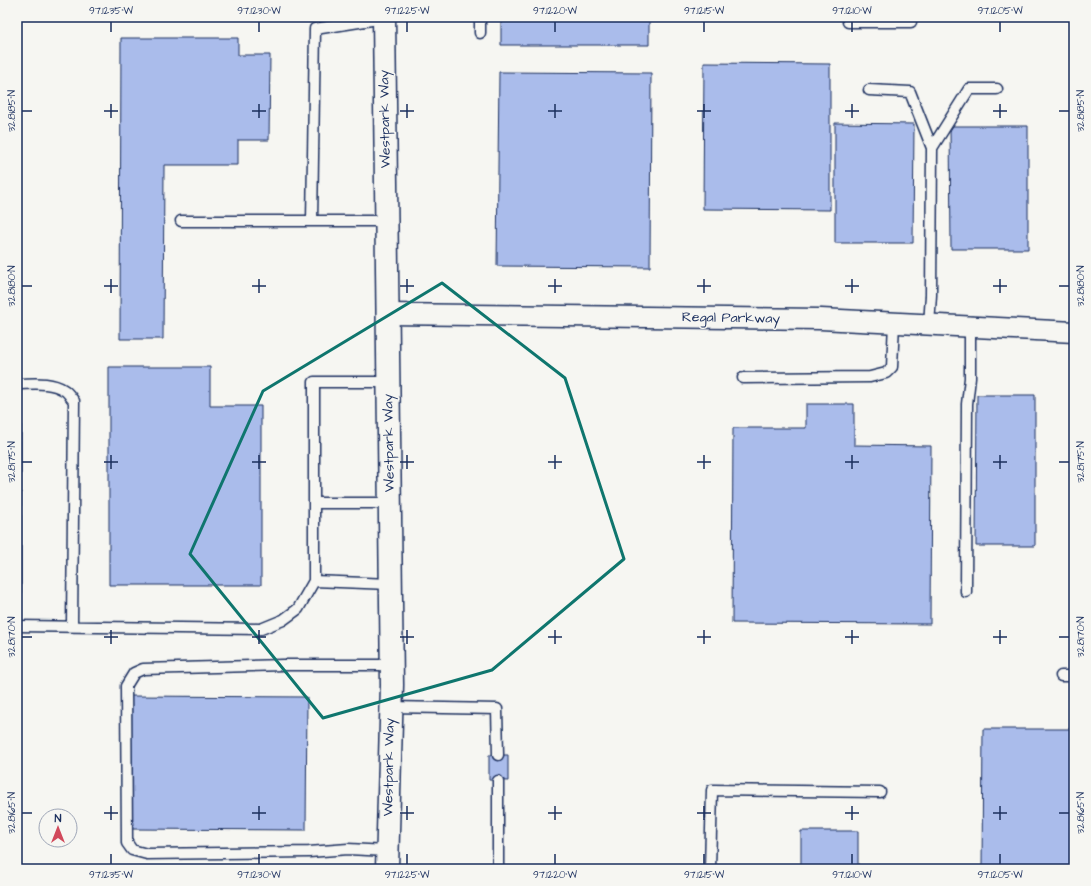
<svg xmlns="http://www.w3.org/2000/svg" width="1091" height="886" viewBox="0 0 1091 886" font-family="'Architects Daughter',sans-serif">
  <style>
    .building { fill: #aabceb; stroke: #1b2f5e }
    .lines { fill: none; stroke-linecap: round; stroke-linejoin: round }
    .service-casing { stroke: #1b2f5e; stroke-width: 13 }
    .minor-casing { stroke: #1b2f5e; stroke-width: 23 }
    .tertiary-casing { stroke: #1b2f5e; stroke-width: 25 }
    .service { stroke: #f6f6f2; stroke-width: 10 }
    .minor { stroke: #f6f6f2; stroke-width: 20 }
    .tertiary { stroke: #f6f6f2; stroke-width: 22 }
    .marked { fill: none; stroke: #0f766e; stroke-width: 3; stroke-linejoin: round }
    .ticks { fill: none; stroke: #1b2f5e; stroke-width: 1.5 }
    .labels { text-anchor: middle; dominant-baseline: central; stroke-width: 3; stroke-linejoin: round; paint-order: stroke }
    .street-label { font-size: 14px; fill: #1b2f5e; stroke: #f6f6f2 }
    .neatline { fill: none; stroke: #1b2f5e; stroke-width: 1.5 }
    .ticks-label { font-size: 10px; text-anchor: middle; fill: #1b2f5e }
  </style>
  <rect width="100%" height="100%" fill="#f6f6f2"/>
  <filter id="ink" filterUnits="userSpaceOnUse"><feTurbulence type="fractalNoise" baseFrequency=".025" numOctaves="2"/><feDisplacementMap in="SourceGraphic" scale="8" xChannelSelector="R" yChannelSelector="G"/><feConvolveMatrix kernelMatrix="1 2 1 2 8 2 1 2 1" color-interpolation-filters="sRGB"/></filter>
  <g filter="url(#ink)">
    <path class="building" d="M501 17H649V45H501Z
      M121 38H238V55H270L269 140H238V165H164L163 339H120Z
      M704 63 830 64V210L703 209Z
      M499 72 651 73 650 267 497 266Z
      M835 123 914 124 913 243H835Z
      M950 126H1028V249H951Z
      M109 367H210V406H261V585H109Z
      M977 395H1035V546H976Z
      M17 398H21V593H17Z
      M806 404H854V445L931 446 930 624 732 623 733 428H806Z
      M129 696 307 697 306 830 128 829Z
      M983 729H1074V869H982Z
      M489 755H508V781L489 780Z
      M801 831H858V869H801Z"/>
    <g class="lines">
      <defs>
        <path id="service" d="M480 17V33
          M848 17V22H911V17
          M869 90 910 92 932 148
          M181 221H387
          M312 221 315 29 384 18
          M929 325 931 295 932 148 969 89H997
          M743 378 870 377 886 373 892 367 894 323
          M388 382H314V581L390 584
          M17 384C32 384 50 381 64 390 68 392 71 398 74 401L72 626
          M314 503H390
          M966 592 967 404 970 378V327
          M17 626 261 629 283 620 298 609 314 581
          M1061 676H1074
          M391 707 497 709 498 755
          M498 781V869
          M387 851 348 849 309 852 147 854 132 850 127 843 126 686 134 673 143 669 283 665H391
          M710 869 712 790 880 792"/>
        <path id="minor" d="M388 314 821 319 1074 332"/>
        <path id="tertiary" d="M384 17 392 685 387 869"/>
      </defs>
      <use href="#service" class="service-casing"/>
      <use href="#minor" class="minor-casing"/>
      <use href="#tertiary" class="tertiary-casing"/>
      <use href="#service" class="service"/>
      <use href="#minor" class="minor"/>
      <use href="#tertiary" class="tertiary"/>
    </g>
  </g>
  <path class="marked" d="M442 283 565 378 624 559 492 670 323 718 190 554 263 391Z"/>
  <path class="ticks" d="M111 22V32M259 22V32M407 22V32M555 22V32M704 22V32M852 22V32M1000 22V32M111 104V118M259 104V118M407 104V118M555 104V118M704 104V118M852 104V118M1000 104V118M22 111H32M104 111H118M252 111H266M400 111H414M548 111H562M697 111H711M845 111H859M993 111H1007M1059 111H1069M111 279V293M259 279V293M407 279V293M555 279V293M704 279V293M852 279V293M1000 279V293M22 286H32M104 286H118M252 286H266M400 286H414M548 286H562M697 286H711M845 286H859M993 286H1007M1059 286H1069M111 455V469M259 455V469M407 455V469M555 455V469M704 455V469M852 455V469M1000 455V469M22 462H32M104 462H118M252 462H266M400 462H414M548 462H562M697 462H711M845 462H859M993 462H1007M1059 462H1069M111 630V644M259 630V644M407 630V644M555 630V644M704 630V644M852 630V644M1000 630V644M22 637H32M104 637H118M252 637H266M400 637H414M548 637H562M697 637H711M845 637H859M993 637H1007M1059 637H1069M111 806V820M259 806V820M407 806V820M555 806V820M704 806V820M852 806V820M1000 806V820M22 813H32M104 813H118M252 813H266M400 813H414M548 813H562M697 813H711M845 813H859M993 813H1007M1059 813H1069M111 854V864M259 854V864M407 854V864M555 854V864M704 854V864M852 854V864M1000 854V864"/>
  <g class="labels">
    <g class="street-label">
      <text transform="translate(385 119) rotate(-91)">Westpark Way</text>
      <text transform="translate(731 318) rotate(1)">Regal Parkway</text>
      <text transform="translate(389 443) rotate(-91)">Westpark Way</text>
      <text transform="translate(389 767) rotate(-89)">Westpark Way</text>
    </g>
  </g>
  <rect width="1091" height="886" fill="none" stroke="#f6f6f2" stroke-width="44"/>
  <g transform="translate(58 828)"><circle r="19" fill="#f6f6f2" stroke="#9ea6b7"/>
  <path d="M0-3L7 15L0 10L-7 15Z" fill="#d1495b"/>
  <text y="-6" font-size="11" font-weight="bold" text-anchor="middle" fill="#1b2f5e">N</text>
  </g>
  <rect x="22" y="22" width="1047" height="842" class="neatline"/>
  <g class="ticks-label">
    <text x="111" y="14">97.1235°W</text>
    <text x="259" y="14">97.1230°W</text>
    <text x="407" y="14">97.1225°W</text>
    <text x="555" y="14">97.1220°W</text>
    <text x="704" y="14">97.1215°W</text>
    <text x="852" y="14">97.1210°W</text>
    <text x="1000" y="14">97.1205°W</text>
    <text transform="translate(11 111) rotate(-90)" y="4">32.8185°N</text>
    <text transform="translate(1080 111) rotate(-90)" y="4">32.8185°N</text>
    <text transform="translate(11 286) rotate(-90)" y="4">32.8180°N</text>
    <text transform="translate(1080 286) rotate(-90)" y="4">32.8180°N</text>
    <text transform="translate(11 462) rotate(-90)" y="4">32.8175°N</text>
    <text transform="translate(1080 462) rotate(-90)" y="4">32.8175°N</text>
    <text transform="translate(11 637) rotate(-90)" y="4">32.8170°N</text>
    <text transform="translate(1080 637) rotate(-90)" y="4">32.8170°N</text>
    <text transform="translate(11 813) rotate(-90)" y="4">32.8165°N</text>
    <text transform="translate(1080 813) rotate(-90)" y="4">32.8165°N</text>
    <text x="111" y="878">97.1235°W</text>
    <text x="259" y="878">97.1230°W</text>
    <text x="407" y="878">97.1225°W</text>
    <text x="555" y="878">97.1220°W</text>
    <text x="704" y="878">97.1215°W</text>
    <text x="852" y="878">97.1210°W</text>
    <text x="1000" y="878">97.1205°W</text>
  </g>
</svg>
